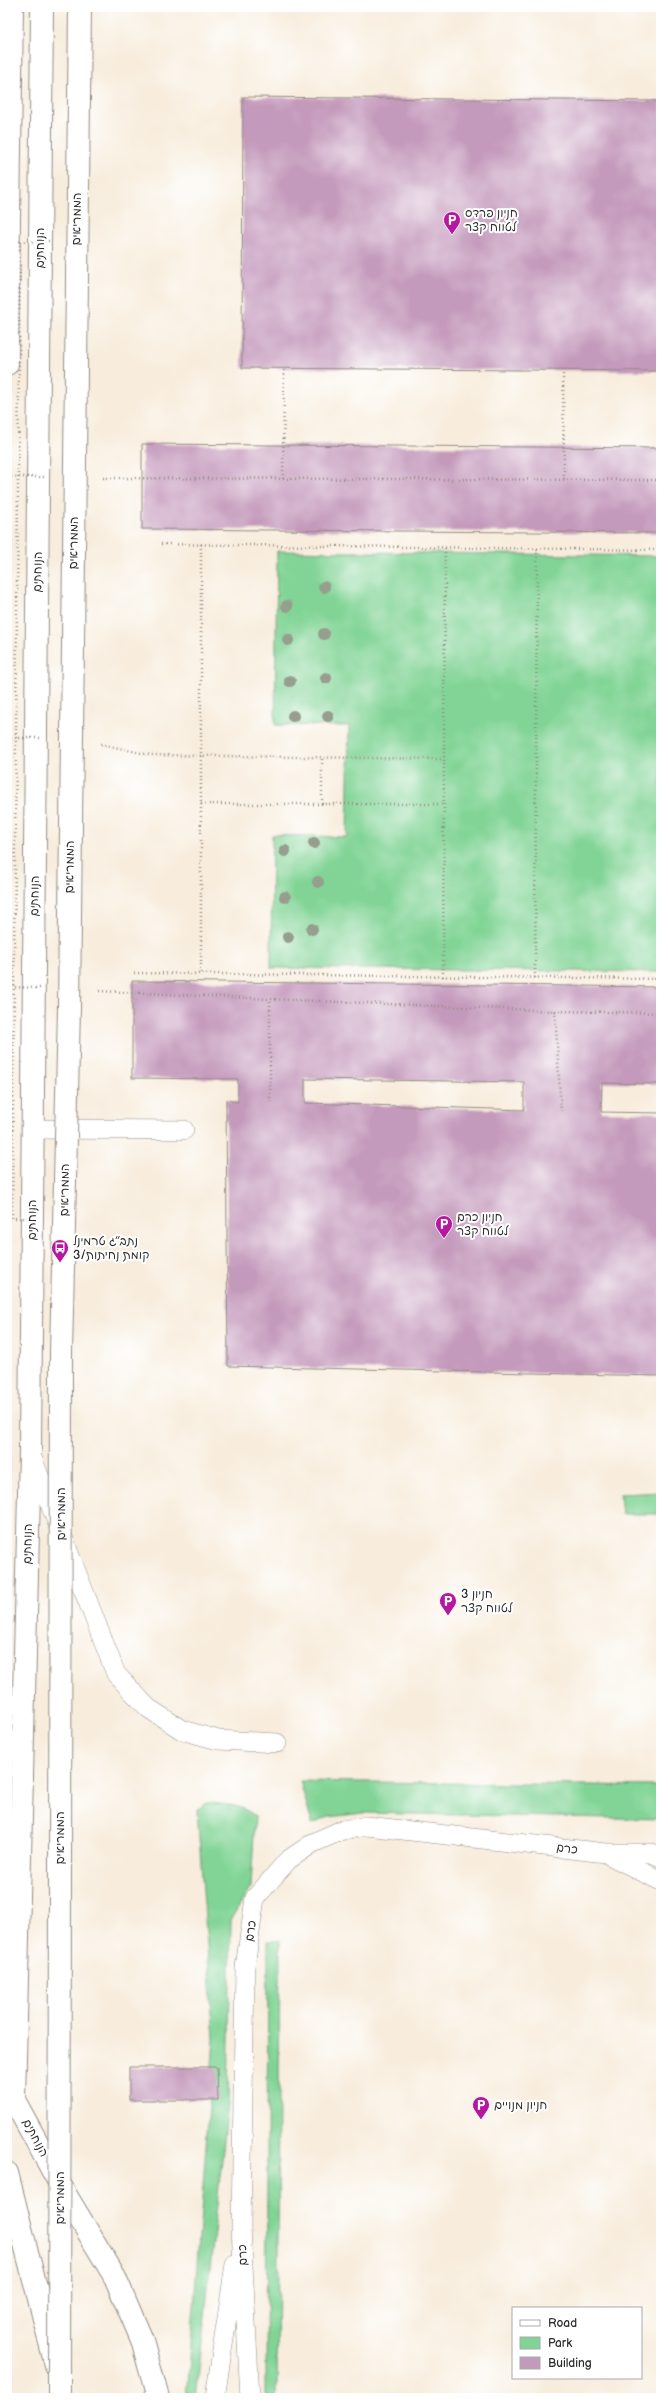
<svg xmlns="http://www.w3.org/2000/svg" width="668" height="2405" viewBox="0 0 668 2405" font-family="'Balsamiq Sans','Playpen Sans Hebrew',sans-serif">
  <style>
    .green { fill: #81d495; stroke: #568060 }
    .building { fill: #c49abc; fill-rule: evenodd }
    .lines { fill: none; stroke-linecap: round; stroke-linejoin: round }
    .service-casing { stroke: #928c84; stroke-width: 20 }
    .minor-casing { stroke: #928c84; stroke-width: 24 }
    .tertiary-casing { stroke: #928c84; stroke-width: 24 }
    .path { stroke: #928c84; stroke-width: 2.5; stroke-dasharray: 1 3; stroke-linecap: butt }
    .service { stroke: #fff; stroke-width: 19 }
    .minor { stroke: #fff; stroke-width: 22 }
    .tertiary { stroke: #fff; stroke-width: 22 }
    .tertiary-bridge-casing { stroke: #928c84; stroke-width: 24; stroke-linecap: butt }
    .path-bridge { stroke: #928c84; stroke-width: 2.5; stroke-dasharray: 1 3; stroke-linecap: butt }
    .tertiary-bridge { stroke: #fff; stroke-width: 22 }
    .tree { fill: #969e8d }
    .labels { text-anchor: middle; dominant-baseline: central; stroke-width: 4; stroke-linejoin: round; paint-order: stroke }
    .poi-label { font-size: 12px; fill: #2b2b2b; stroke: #fff; text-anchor: start }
    .street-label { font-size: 12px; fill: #2b2b2b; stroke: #fff }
  </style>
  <rect width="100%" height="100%" fill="#fff"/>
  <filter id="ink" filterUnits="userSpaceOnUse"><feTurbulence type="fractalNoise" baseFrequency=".025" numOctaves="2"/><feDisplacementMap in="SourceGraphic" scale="8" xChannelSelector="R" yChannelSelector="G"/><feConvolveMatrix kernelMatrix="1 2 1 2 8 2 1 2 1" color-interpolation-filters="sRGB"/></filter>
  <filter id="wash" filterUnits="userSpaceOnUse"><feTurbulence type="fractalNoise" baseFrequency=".012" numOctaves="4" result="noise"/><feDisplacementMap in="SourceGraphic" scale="16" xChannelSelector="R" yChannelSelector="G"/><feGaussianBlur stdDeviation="0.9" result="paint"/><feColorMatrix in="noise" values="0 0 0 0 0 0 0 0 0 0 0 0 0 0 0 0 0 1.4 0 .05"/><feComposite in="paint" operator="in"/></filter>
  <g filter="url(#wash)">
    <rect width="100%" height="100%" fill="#f8eddd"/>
    <path class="green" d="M277 551 661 556V972L271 968 272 835 347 837 349 726 275 725Z
      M661 1492V1514H622L620 1494Z
      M300 1781 661 1786V1819L363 1813 329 1817 312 1824Z
      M206 1803C224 1804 241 1804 255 1816L251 1887 231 1919 228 2104 196 2398H187L214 2039 197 1810Z
      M268 1941H280L277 2398H266Z"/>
    <g id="blocks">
      <path class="building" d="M243 97 661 101V371L242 368Z
        M142 444 661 448V533L142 529Z
        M132 981 661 987V1084L602 1083 601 1112 661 1113V1376L228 1366 226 1100 238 1102V1079L132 1078ZM305 1079 524 1082V1110L305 1103Z
        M129 2067H217L218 2100H129Z"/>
    </g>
  </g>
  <g filter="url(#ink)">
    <use href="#blocks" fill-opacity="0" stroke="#928c84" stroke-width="1"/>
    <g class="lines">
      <defs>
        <path id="service" d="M33 1129 184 1130
          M31 1455 116 1674 148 1708 182 1730 218 1740 277 1743
          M609 1855 661 1881
          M215 2398 235 2264
          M250 2398 241 2227 245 1967 255 1898 288 1860 313 1843 342 1830 367 1826 606 1853H652L661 1857"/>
        <path id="minor" d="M7 364 12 7"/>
        <path id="tertiary" d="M42 7 30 1452 14 2100 67 2197 115 2277 142 2340 158 2398
          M7 2173 56 2366"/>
      </defs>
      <use href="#service" class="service-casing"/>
      <use href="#minor" class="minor-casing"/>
      <use href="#tertiary" class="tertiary-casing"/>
      <path class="path" d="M563 370 564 480
        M283 479 284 369
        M161 544 661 550
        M201 544V974
        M101 744 150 755 444 759
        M201 804H444
        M322 804V757
        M134 973 661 979
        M443 977 445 547
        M535 978 537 549
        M555 1011 661 1013
        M270 1102V999L555 1011 561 1111"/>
      <use href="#service" class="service"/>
      <use href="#minor" class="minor"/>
      <use href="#tertiary" class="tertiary"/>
      <defs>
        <path id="tertiary-bridge" d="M59 2398 61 1353 69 1008 80 7"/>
      </defs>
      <use href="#tertiary-bridge" class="tertiary-bridge-casing"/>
      <path class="path-bridge" d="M7 477H46
        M103 478 661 480
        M7 738H43
        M7 987 40 988
        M99 991 270 999
        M36 1218H12L20 242 49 241"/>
      <use href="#tertiary-bridge" class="tertiary-bridge"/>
    </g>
    <g class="tree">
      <circle cx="324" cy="587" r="6"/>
      <circle cx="287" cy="606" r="6"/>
      <circle cx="324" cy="634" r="6"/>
      <circle cx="288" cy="640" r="6"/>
      <circle cx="326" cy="678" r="6"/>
      <circle cx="290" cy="681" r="6"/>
      <circle cx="293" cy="716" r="6"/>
      <circle cx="328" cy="716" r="6"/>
      <circle cx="314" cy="843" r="6"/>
      <circle cx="285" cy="851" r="6"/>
      <circle cx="318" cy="882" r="6"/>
      <circle cx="285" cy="897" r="6"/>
      <circle cx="312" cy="929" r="6"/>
      <circle cx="288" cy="937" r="6"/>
    </g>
  </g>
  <defs>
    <symbol id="parking-pin" viewBox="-11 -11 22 30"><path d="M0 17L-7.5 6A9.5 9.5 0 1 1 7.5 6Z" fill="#b5179e" stroke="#fff"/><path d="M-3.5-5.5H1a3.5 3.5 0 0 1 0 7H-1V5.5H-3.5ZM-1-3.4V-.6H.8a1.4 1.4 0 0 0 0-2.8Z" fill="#fff"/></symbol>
    <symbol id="bus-pin" viewBox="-11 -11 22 30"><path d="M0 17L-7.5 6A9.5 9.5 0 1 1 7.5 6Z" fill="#b5179e" stroke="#fff"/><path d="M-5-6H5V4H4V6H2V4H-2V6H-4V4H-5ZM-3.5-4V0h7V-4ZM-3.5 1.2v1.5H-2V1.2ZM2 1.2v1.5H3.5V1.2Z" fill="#fff"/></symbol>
  </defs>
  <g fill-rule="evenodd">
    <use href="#parking-pin" x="442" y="210" width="20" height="27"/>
    <use href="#parking-pin" x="434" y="1214" width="20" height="27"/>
    <use href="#bus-pin" x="50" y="1238" width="20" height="27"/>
    <use href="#parking-pin" x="438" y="1591" width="20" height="27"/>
    <use href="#parking-pin" x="471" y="2095" width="20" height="27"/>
  </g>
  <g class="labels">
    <g class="poi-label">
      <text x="465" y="213">חניון פרדס<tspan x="465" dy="14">לטווח קצר</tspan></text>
      <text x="457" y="1217">חניון כרם<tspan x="457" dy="14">לטווח קצר</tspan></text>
      <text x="73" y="1241">נתב״ג טרמינל<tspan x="73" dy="14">3/קומת נחיתות</tspan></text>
      <text x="461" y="1594">חניון 3<tspan x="461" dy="14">לטווח קצר</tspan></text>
      <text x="494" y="2105">חניון מנויים</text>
    </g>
    <g class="street-label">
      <text transform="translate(77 219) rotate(-89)">הממריאים</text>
      <text transform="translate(40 248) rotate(-90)">הנוחתים</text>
      <text transform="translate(74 543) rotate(-89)">הממריאים</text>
      <text transform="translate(38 572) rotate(-89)">הנוחתים</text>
      <text transform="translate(70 867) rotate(-89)">הממריאים</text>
      <text transform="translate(35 896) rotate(-89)">הנוחתים</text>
      <text transform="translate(65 1190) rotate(-89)">הממריאים</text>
      <text transform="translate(32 1220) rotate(-90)">הנוחתים</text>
      <text transform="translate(61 1514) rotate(-90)">הממריאים</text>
      <text transform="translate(28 1544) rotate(-89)">הנוחתים</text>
      <text transform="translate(60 1838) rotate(-90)">הממריאים</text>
      <text transform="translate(567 1849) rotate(6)">כרם</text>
      <text transform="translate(251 1931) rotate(-82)">כרם</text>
      <text transform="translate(35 2138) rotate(62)">הנוחתים</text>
      <text transform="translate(60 2198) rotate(-90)">הממריאים</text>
      <text transform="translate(243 2255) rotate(-93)">כרם</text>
    </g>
  </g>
  <rect width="668" height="2405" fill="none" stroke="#fff" stroke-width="24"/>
  <rect x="512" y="2307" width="130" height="72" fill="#ffffff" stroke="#aaaaaa"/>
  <rect x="520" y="2320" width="20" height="6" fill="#ffffff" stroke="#aaaaaa"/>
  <text x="548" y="2327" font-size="12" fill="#2b2b2b">Road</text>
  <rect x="520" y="2337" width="20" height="12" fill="#81d495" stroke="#aaaaaa"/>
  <text x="548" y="2347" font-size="12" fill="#2b2b2b">Park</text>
  <rect x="520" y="2357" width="20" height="12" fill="#c49abc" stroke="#aaaaaa"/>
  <text x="548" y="2367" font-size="12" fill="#2b2b2b">Building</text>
</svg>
